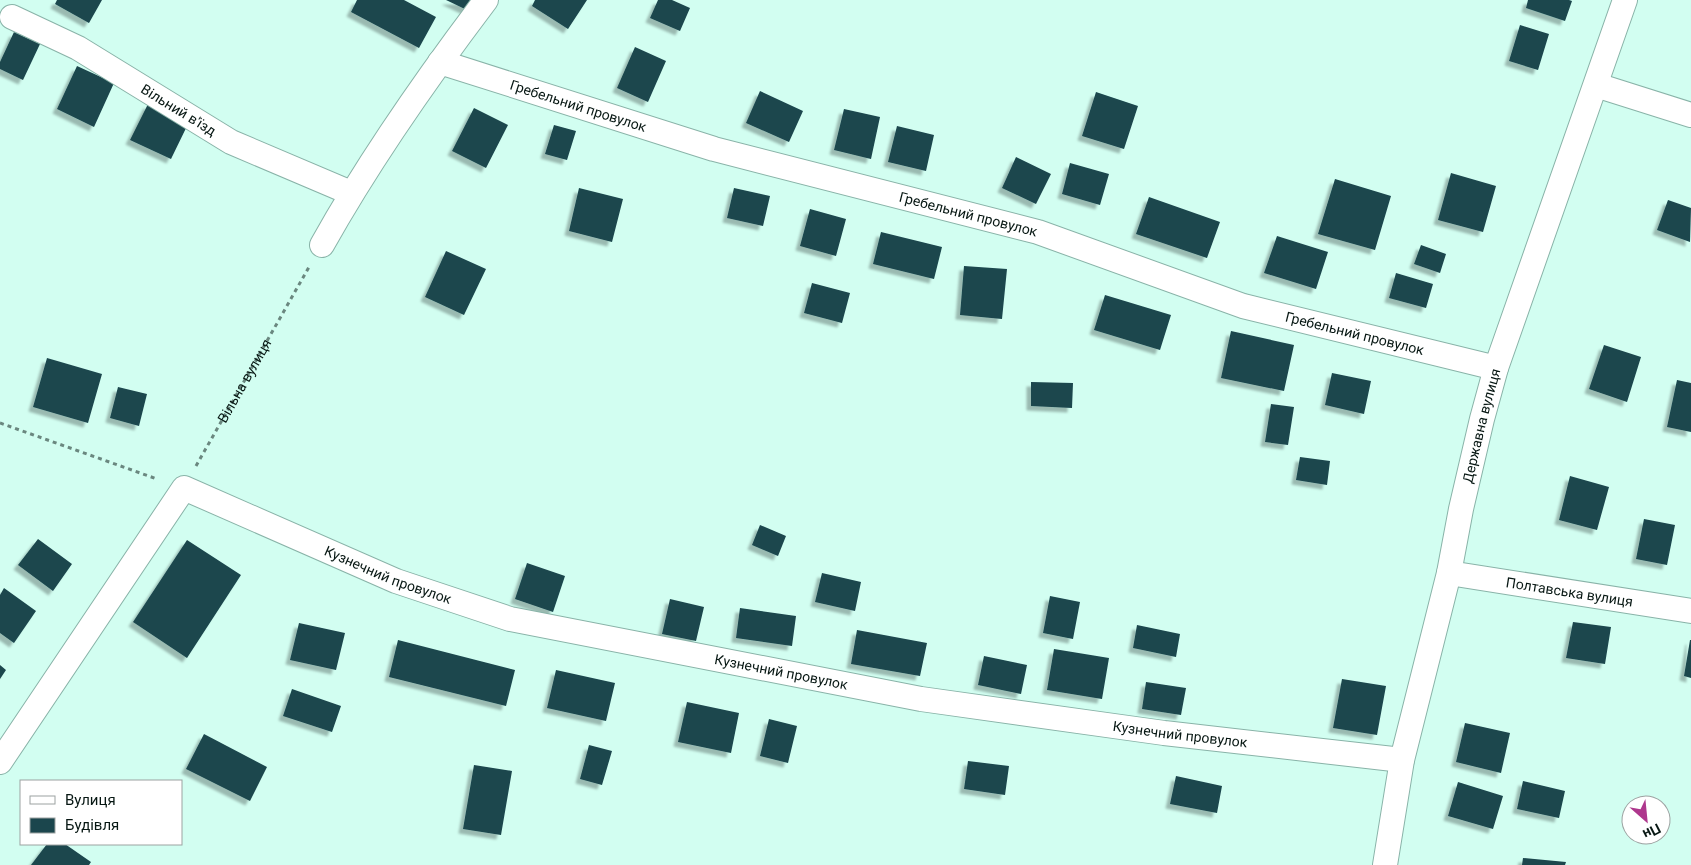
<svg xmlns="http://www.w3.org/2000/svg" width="1691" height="865" viewBox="0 0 1691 865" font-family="Roboto,sans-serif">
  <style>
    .building { fill: #1b464d; filter: url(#shadow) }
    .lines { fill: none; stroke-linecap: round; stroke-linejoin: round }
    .street-casing { stroke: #89b3a8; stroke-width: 26 }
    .path { stroke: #6a877f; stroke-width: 3; stroke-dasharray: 4 4; stroke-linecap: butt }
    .street { stroke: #fff; stroke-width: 24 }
    .labels { text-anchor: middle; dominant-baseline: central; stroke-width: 5; stroke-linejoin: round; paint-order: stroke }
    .street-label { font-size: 14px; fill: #071713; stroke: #fff }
  </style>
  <defs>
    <filter id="shadow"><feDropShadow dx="-4.5" dy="4.5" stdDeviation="1" flood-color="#0004"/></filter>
  </defs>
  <rect width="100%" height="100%" fill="#d2fef1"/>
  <path class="building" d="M57 0H102L89 23 55 4Z
    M357 0H404L436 17 419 48 351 12Z
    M446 0H472L467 10Z
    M535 0H587L568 29 532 6Z
    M658 0H672L690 8 680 31 650 18Z
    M1528 0H1569L1572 1 1565 21 1526 8Z
    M1520 25 1549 34 1538 70 1509 61Z
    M14 32 40 44 23 80 0 69V62Z
    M635 47 666 61 648 102 617 88Z
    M77 66 114 83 94 127 57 109Z
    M760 91 803 111 789 142 746 123Z
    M1096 92 1138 106 1124 149 1082 136Z
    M148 104 188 124 171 159 130 140Z
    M474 108 508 125 486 168 452 151Z
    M844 109 880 117 871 159 834 150Z
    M554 125 576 131 567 160 545 154Z
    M897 126 934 135 926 171 888 162Z
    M1016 157 1051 174 1036 204 1002 188Z
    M1070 163 1109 174 1100 205 1062 194Z
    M1451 173 1496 186 1483 232 1438 220Z
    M1335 179 1391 196 1375 250 1318 234Z
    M579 188 623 199 612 242 569 231Z
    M734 188 770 196 763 226 727 218Z
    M1149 197 1220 222 1207 258 1136 234Z
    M1668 200 1691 208 1690 242 1657 230Z
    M810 209 846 219 836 256 800 246Z
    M881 232 942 247 934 279 873 264Z
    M1277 236 1328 252 1316 289 1264 273Z
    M1421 245 1446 254 1440 273 1414 264Z
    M446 251 486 269 464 315 425 297Z
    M964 266 1007 269 1002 319 960 315Z
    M1396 273 1433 284 1426 308 1389 298Z
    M812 283 850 293 842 323 804 313Z
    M1105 295 1171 315 1160 350 1094 330Z
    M1231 331 1294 345 1284 391 1221 378Z
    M1604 345 1641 357 1627 402 1589 389Z
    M47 358 102 374 88 423 33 407Z
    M1332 373 1371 381 1364 414 1325 405Z
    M1677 380 1691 383V432L1667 427Z
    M1031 382 1073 383 1072 408 1031 406Z
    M118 387 147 394 139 426 110 418Z
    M1271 404 1294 407 1288 445 1265 442Z
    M1300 457 1330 461 1327 485 1296 480Z
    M1570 476 1609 487 1597 530 1559 520Z
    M1644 519 1675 525 1667 565 1636 559Z
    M760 525 786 536 778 556 752 545Z
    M38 539 72 564 53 591 18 565Z
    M187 540 241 575 187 658 133 622Z
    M527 563 565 576 553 612 515 599Z
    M822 573 861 582 855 611 815 602Z
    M4 588 36 611 14 643 0 633V595Z
    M1050 596 1080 602 1073 639 1043 633Z
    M670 599 704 607 696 641 662 634Z
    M740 608 796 616 792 646 736 638Z
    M1573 622 1611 627 1605 664 1566 658Z
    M299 623 345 633 336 670 290 660Z
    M1137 625 1180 634 1176 657 1133 648Z
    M857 630 927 643 920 676 851 664Z
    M398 640 515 670 506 706 389 677Z
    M1690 640H1691V678L1684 676Z
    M1054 649 1109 658 1102 699 1047 690Z
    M984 656 1027 665 1021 694 978 685Z
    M0 665 6 670 0 679Z
    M556 670 615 683 606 721 547 708Z
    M1342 679 1386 686 1377 735 1333 728Z
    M1146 682 1186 688 1181 715 1142 709Z
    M292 689 341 706 332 732 283 716Z
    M687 702 739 713 731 753 678 742Z
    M769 719 797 726 788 763 760 756Z
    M1465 723 1510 733 1501 773 1456 762Z
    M204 734 267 767 250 801 186 769Z
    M589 745 612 751 602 785 580 779Z
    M968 761 1009 766 1005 795 964 789Z
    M474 765 512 771 501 835 463 829Z
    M1176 776 1222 786 1217 813 1170 804Z
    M1523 781 1565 791 1559 818 1517 809Z
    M1458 782 1503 796 1493 829 1448 816Z
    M47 844H65L91 862 89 865H31Z
    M1523 858 1566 862 1565 865H1522Z"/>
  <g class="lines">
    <defs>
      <g id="street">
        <path id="s2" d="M12 17 78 48 231 142 351 193"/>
        <path id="s3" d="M440 62 714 149 1038 232 1243 306 1496 368"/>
        <path d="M1596 85 1691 115"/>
        <path d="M322 245C370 159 427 78 486 0"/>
        <path id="s4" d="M1449 573 1691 611"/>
        <path id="s5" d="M0 762 184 488 396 581 510 619 921 699 1164 733 1402 760"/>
        <path id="s6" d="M1385 865 1402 760 1449 573 1461 509 1482 419 1496 368 1625 0"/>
      </g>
    </defs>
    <use href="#street" class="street-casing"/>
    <g class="path">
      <path d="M0 423 157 479"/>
      <path id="s1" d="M196 466 309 267"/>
    </g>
    <use href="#street" class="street"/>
  </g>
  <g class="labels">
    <g class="street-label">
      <text stroke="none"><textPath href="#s3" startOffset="145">Гребельний провулок</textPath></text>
      <text stroke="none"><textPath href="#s2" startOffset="191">Вільний в'їзд</textPath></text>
      <text stroke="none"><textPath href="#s3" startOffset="550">Гребельний провулок</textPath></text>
      <text stroke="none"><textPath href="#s3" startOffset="955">Гребельний провулок</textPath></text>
      <text stroke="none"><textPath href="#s1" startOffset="98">Вільна вулиця</textPath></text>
      <text stroke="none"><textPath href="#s6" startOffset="450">Державна вулиця</textPath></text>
      <text stroke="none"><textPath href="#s5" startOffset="552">Кузнечний провулок</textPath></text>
      <text stroke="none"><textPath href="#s4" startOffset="122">Полтавська вулиця</textPath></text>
      <text stroke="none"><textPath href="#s5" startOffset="958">Кузнечний провулок</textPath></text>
      <text stroke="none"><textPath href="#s5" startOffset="1362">Кузнечний провулок</textPath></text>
    </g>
  </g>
  <rect x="20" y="780" width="162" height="65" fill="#ffffff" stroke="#9ca2a1"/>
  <rect x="30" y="796" width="25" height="8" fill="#ffffff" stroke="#9ca2a1"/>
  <text x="65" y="805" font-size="15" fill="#071713">Вулиця</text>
  <rect x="30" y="818" width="25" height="15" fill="#1b464d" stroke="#9ca2a1"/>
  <text x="65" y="830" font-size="15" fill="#071713">Будівля</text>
  <g transform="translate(1646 820) rotate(153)"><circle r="24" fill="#ffffff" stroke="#9ca2a1"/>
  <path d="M0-4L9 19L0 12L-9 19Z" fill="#ae378d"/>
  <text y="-8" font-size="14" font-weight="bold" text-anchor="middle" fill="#071713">Пн</text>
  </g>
</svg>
